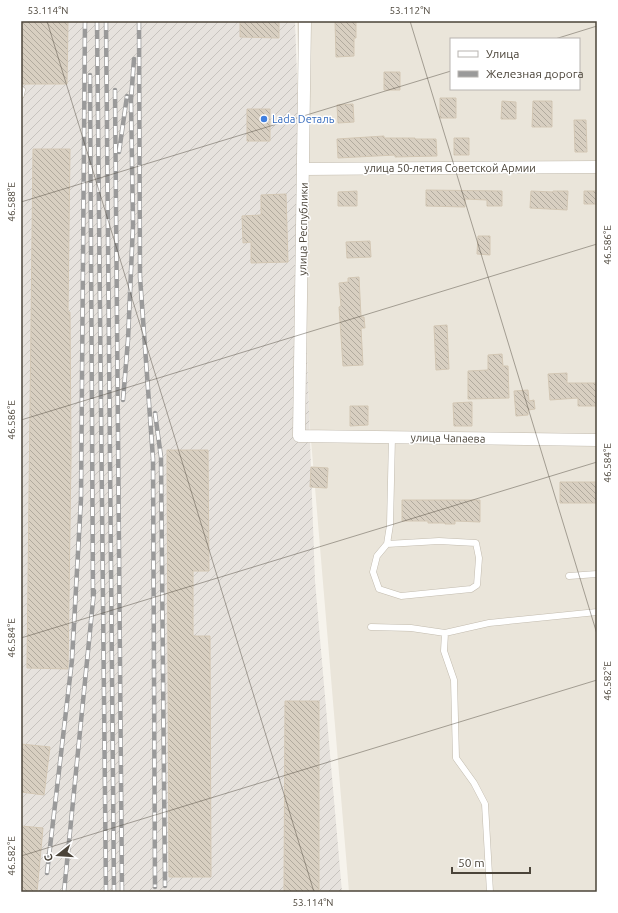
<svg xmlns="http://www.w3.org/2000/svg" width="618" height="913" viewBox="0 0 618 913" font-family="Ubuntu,sans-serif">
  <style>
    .residential { fill: #eae5da; fill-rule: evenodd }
    .industrial { fill: url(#industrial-furrows) }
    .building { fill: url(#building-back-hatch); stroke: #d3c7b4 }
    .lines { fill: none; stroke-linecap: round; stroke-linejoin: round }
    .service-casing { stroke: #c2bbae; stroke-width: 7 }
    .minor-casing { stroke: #c2bbae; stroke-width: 13 }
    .service { stroke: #fff; stroke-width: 6 }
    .minor { stroke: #fff; stroke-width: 12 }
    .rail-casing { stroke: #9a9a9a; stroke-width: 4.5 }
    .rail { stroke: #fff; stroke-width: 3; stroke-dasharray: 9; stroke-linecap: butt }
    .ticks { fill: none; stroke: #4b4439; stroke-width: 1; stroke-opacity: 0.45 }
    .shop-dot { fill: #3f7fe0; stroke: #fff; stroke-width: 1.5 }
    .labels { text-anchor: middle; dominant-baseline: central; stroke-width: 3; stroke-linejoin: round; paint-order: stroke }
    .shop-label { font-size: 11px; fill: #366cbe; stroke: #fff; text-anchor: start }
    .street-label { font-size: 11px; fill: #4b4439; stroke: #fff }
    .neatline { fill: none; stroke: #4b4439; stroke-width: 1.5 }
    .ticks-label { font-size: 10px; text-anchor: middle; fill: #4b4439 }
  </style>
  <defs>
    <pattern id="industrial-furrows" width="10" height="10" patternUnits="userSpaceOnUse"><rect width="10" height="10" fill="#e6e2dd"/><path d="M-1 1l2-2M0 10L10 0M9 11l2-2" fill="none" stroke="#c7c3be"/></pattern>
    <pattern id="building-back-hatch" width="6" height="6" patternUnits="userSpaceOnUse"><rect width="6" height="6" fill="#d8cfc1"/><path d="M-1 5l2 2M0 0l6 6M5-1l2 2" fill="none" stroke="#b1aa9e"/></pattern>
  </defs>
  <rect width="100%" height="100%" fill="#f6f3ec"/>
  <path class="residential" d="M297 21H597V892H349L309 416ZM451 39H579V89H451Z"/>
  <path class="industrial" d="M21 21H295L315 581 342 892H21Z"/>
  <path class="building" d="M21 21H68L67 84H21Z
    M240 21H279V38L240 37Z
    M335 21H356V38H354V56L336 57Z
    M384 72H400V90H384Z
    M440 98H456V118H440Z
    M502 101 516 102V119H501Z
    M533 101H552V127H532Z
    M353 104 354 122 338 123 337 105Z
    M247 109H270V141H247Z
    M574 120H586L587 152H575Z
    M384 136V138H415V139H436L437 156 395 157V155L338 158 337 139Z
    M454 138H469V155H454Z
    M33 149H70L68 312H70L71 456 68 669 27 668Z
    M426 190 502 191V206H487V200L465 199V207L426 206Z
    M357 191V206H338V192Z
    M531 191 553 192V191H568L567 210 530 208Z
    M584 191H597V204H584Z
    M286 194 288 262 251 263V242L243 243 242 216 261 215V195Z
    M478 236H490V255L477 254Z
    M370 241 371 257 347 258 346 242Z
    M359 277 361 317H364L365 328H361L363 365 343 366 339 307 341 306 339 283 348 282V278Z
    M447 325 449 369 436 370 434 326Z
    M502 354 503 366H508L509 398 468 399V371L488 370V355Z
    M567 373V383H596V406H578V398L550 400 548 374Z
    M528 390 529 401 534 400 535 409 528 410V415L516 416 514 391Z
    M472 402V426H454L453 403Z
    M350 406H368V425L350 426Z
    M167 450H208L209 571H193V636H210L211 877H169Z
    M311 467 328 468 327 488 310 487Z
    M560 482H597V503H560Z
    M402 500H480V522L455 521V524H445V523H428V521H402Z
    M285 701H319V892H284Z
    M21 744 50 747 44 795 21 792Z
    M21 826 43 828 37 892H21Z"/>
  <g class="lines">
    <defs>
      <path id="service" d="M21 95 22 90
        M387 544 439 541 476 543 479 558 477 585 471 589 401 596 379 589 373 572 377 556 387 544 390 525 392 437
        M569 576 597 574
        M371 627 411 628 445 633
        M490 892 485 804 474 783 456 758 454 680 444 651 445 633 489 623 597 612"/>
      <path id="minor" d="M305 21 299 436 597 440
        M303 169 597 167"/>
    </defs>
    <use href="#service" class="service-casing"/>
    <use href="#minor" class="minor-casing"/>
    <use href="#service" class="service"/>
    <use href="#minor" class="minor"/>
    <defs>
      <path id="rail" d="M97 21 106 892
        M106 21 114 892
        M139 21 140 277 153 459 155 887
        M90 75 93 597
        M115 90 122 892
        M119 152 127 96
        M123 400 128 340 133 225 131 100 134 59
        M155 413 161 457 165 886
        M47 873 72 660 81 499 85 21
        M64 892 94 591"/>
    </defs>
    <use href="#rail" class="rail-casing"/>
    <use href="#rail" class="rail"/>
  </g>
  <path class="ticks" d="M47 21 314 892M410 21 597 634M555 39 597 26M21 202 451 71M21 420 597 244M21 638 597 462M21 856 597 680"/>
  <circle class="shop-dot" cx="264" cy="119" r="4"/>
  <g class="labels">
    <g class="shop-label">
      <text x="272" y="119">Lada Dеталь</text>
    </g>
    <g class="street-label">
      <text x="450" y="168">улица 50-летия Советской Армии</text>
      <text transform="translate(303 229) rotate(-89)">улица Республики</text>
      <text transform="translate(448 438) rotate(1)">улица Чапаева</text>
    </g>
  </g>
  <rect width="618" height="913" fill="none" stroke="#ffffff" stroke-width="44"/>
  <rect x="450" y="38" width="130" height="52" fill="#ffffff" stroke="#b7b4b0"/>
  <rect x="458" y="51" width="20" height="6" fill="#ffffff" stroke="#b7b4b0"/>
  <text x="486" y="58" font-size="12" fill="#4b4439">Улица</text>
  <rect x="458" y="71" width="20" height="6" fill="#9a9a9a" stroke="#b7b4b0"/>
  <text x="486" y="78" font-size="12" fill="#4b4439">Железная дорога</text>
  <g transform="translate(58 855) rotate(253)" stroke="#ffffff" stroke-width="3" paint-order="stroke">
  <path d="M0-3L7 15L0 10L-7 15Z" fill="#4b4439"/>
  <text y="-6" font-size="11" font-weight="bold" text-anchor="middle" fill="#4b4439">С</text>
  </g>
  <path d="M452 867v6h78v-6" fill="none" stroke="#4b4439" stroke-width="2"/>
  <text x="458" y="867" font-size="12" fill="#4b4439" stroke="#ffffff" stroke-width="3" paint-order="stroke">50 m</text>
  <rect x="22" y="22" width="574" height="869" class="neatline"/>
  <g class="ticks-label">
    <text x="48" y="14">53.114°N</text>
    <text x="410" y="14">53.112°N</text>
    <text transform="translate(11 202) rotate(-90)" y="4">46.588°E</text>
    <text transform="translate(607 245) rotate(-90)" y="4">46.586°E</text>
    <text transform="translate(11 420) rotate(-90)" y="4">46.586°E</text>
    <text transform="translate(607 463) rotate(-90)" y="4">46.584°E</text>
    <text transform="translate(11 638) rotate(-90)" y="4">46.584°E</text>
    <text transform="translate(607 681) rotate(-90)" y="4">46.582°E</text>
    <text transform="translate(11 856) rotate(-90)" y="4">46.582°E</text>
    <text x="313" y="906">53.114°N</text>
  </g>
</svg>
